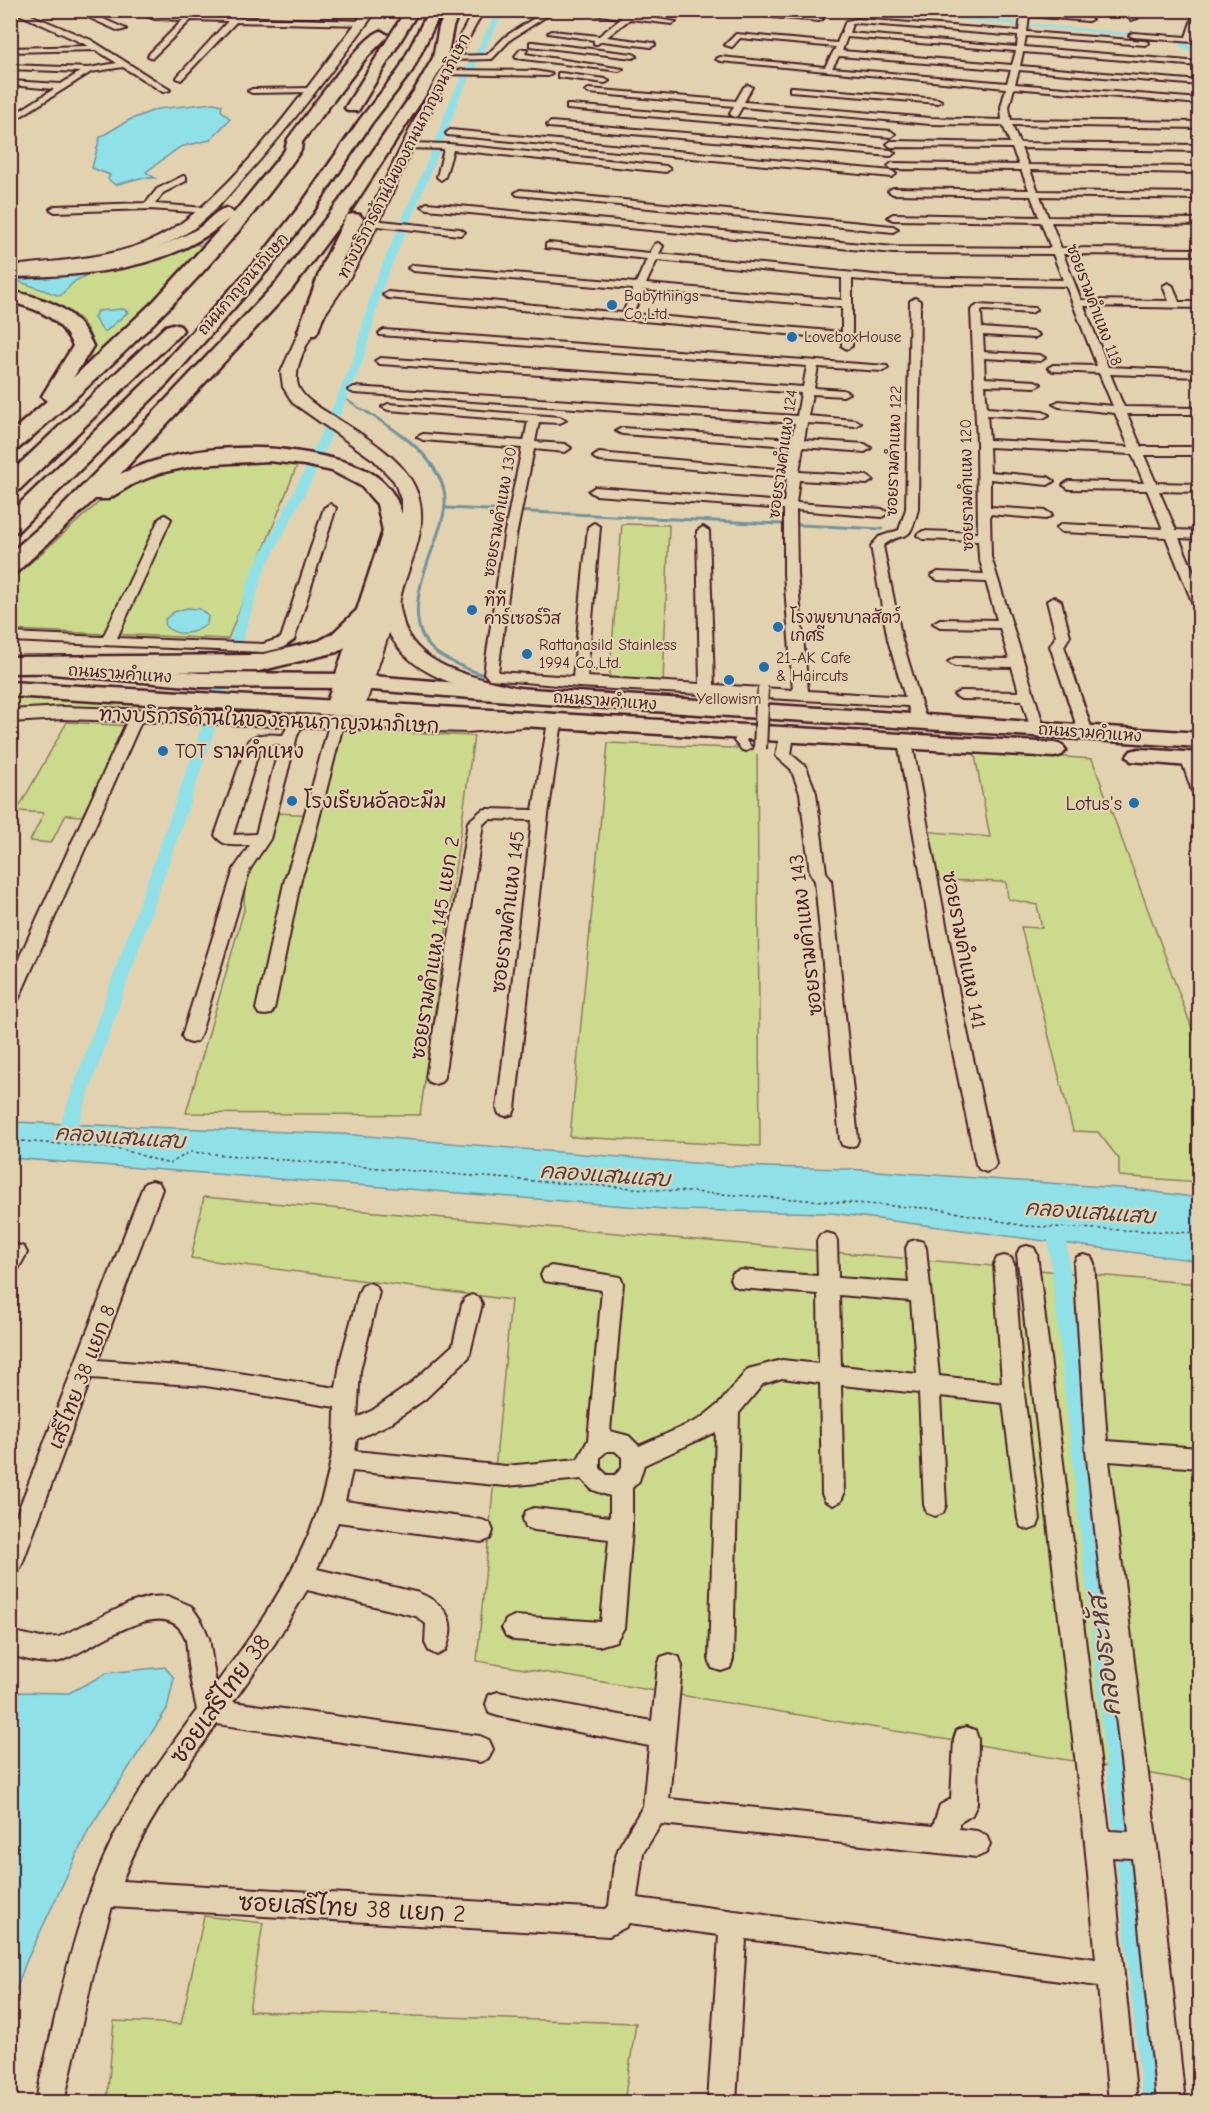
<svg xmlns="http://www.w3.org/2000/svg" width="1210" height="2113" viewBox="0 0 1210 2113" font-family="'Comic Neue','Playpen Sans Thai',sans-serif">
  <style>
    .green { fill: #ccda8d; stroke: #8b7c5c; stroke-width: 1.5 }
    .water { fill: #8fe1e7; stroke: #73939c; stroke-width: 1.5 }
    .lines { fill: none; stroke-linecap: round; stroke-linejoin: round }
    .stream-far1 { stroke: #73939c; stroke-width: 2 }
    .stream { stroke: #73939c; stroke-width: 3 }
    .canal { fill: #8fe1e7; fill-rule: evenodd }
    .ferry { stroke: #543c47; stroke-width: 1.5; stroke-dasharray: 3 3; stroke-linecap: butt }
    .pedestrian-casing { stroke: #4a1f2b; stroke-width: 4 }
    .minor-casing { stroke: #4a1f2b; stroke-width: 4 }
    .secondary-casing { stroke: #4a1f2b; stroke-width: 4 }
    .primary-casing { stroke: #4a1f2b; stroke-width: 5 }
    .motorway-casing { stroke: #4a1f2b; stroke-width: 5 }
    .pedestrian { fill: #e3d2af; fill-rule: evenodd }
    .minor { fill: #e3d2af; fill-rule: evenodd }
    .secondary { fill: #e3d2af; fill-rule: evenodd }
    .primary { fill: #e3d2af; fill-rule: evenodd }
    .motorway { fill: #e3d2af; fill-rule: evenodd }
    .pedestrian-bridge-far1-casing { stroke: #4a1f2b; stroke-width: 13; stroke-linecap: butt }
    .pedestrian-bridge-casing { stroke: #4a1f2b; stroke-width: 16; stroke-linecap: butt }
    .pedestrian-bridge-far1 { stroke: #e3d2af; stroke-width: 10 }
    .pedestrian-bridge { stroke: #e3d2af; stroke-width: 12 }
    .poi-dot { fill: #1f6fb2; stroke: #e3d2af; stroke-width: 2 }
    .labels { text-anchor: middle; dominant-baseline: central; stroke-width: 4.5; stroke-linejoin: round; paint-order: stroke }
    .far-street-label { font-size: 16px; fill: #4a1f2b; stroke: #e3d2af }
    .far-poi-label { font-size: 16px; fill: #4a1f2b; stroke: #e3d2af; text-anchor: start }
    .street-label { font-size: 20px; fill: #4a1f2b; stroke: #e3d2af }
    .poi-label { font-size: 20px; fill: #4a1f2b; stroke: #e3d2af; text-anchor: start }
    .water-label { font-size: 21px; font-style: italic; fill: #543c47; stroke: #e3d2af }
    .near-street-label { font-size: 24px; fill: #4a1f2b; stroke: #e3d2af }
    .near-water-label { font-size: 26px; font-style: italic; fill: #543c47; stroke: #e3d2af }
  </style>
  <rect width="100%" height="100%" fill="#e3d2af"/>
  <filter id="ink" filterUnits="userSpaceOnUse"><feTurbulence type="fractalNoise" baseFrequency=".0167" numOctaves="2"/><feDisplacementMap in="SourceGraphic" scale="12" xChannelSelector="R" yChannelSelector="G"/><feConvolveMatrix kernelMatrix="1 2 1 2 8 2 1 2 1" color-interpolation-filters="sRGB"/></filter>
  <g filter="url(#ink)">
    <path class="green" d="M192 243 207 247 85 371C88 361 93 351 91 340 85 307 37 297 11 291L10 274Z
      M243 458 298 463 228 639 11 630V580L107 495 175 466Z
      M622 524 669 525 663 684 609 682Z
      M11 694 208 705 207 712 11 711Z
      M67 722 128 726 82 816 66 815 51 843 30 841 44 813 17 811Z
      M338 730 474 736 420 1115 186 1113 244 910 245 869 277 813 315 815Z
      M608 743 757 749 760 1146 570 1137Z
      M974 750 1092 759 1199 1047V1182L1119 1176V1159L1098 1132 1073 1131 1021 927 1042 928 1037 905 1008 899 1006 882 935 880 922 831 990 837Z
      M204 1197 1199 1284V1782L477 1661 511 1300 191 1258Z
      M204 1916 263 1923 249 2011 636 2023 624 2102H107L114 2021 181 2024Z"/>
    <path class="water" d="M214 103 222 105 221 110 230 119 210 140 180 147 146 172 155 178H140L115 185 108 179 110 175 92 168 100 137 129 120 157 109Z
      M89 274 75 281 60 296 15 280Z
      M123 309 128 312 106 331H103L94 318 97 311Z
      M187 608 200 609 208 616 207 624C195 634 178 637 166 627L165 619 174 612Z
      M11 1120 12 1122 342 1134 729 1166 849 1169 1133 1189 1199 1198V1261L832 1213 677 1210 11 1158Z
      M165 1667 174 1678 167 1709 89 1829 26 1962 11 2004V1692L69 1693 107 1673Z"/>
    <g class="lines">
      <path class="stream-far1" d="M342 397 369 414"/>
      <path class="stream" d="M367 412C393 429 423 446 438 475 450 496 445 514 437 536 425 571 399 626 438 654 452 663 467 669 483 675
        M447 508 882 529"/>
      <path class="canal" d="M498 10H505L459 98 437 157 382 289 363 361 314 476 264 571 209 747 75 1133 72 1138 66 1140 60 1138 57 1133 195 747 252 571 302 476 353 361 372 289 429 157 451 98Z
        M863 10H894L1156 36 1153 38Z
        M1192 10H1198L1194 30 1187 45 1200 49V53L1184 49 1179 45 1188 30Z
        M1055 1214 1061 1216 1064 1221 1169 2102H1143L1046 1221 1049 1216Z"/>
      <path class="ferry" d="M10 1140 121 1149 169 1164 190 1152 545 1182 939 1209 1025 1226 1200 1233"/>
      <defs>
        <path id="pedestrian" d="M744 729 750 732 746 741 752 748 746 751 742 750 734 741 740 730Z"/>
        <path id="minor" d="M10 10H19L91 40 170 90 163 92 123 67 91 72 10 123V117L54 89 10 85V81L61 84 80 72 10 69V65L89 68 117 63 96 50 10 52 11 48 89 46Z
          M72 10H83L126 29 119 31Z
          M129 10H141L156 15 187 16 191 14 195 16 362 21 366 23 362 25 236 22 181 80 177 78 178 76 228 21 191 20 152 58 148 56 149 54 183 20 155 19Z
          M547 10H556L511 39 492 59 452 60 448 58 452 56 487 55 506 36Z
          M583 10 627 14 631 10H639L634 15 676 22 672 24 630 19 607 37 654 43 655 45 651 47 602 41 597 44H594V40L548 33 552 31 599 36 622 18 586 13Z
          M694 10H734L819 17 823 19 819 21Z
          M1022 10 1092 19 1088 21 1029 16 1027 32 1145 41 1149 43 1145 45 1026 36 1024 47 1200 62V66L1023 52 1020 66 1200 81V85L1019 70 1015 84 1200 99V104L1014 88 1009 107 1011 120 1200 122V128L1012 125 1019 143 1200 145V151L1021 148 1028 165 1200 167V173L1030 170 1038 191 1200 193V199L1040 196 1048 217 1200 219V225L1051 222 1061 248 1200 249V255L1063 254 1081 300 1169 301 1163 286 1168 283 1173 286 1179 302H1200V308L1084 306 1108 367 1200 371V377L1110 374 1124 407 1200 408V414H1127L1141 447H1200V455H1144L1156 483 1200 484V492L1159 491 1176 530 1200 531V539L1179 538 1200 587V608L1193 604 1166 537 1062 532 1056 528 1062 524 1163 529 1147 490 1069 489 1063 485 1069 481 1144 483 1132 454 989 447 990 472 1048 477 1054 481 1048 485 990 479V507L1046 511 1052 515 1046 519 990 514 991 557 1045 730 1038 735 1031 730 1022 700 961 699 954 695 961 691 1019 692 1012 667 955 666 948 662 955 658 1009 659 1000 628 940 627 933 623 940 619 997 620 986 582 938 580 931 576 938 572 984 574 979 557 978 541 923 539 917 535 923 531 978 533 977 443 971 310 978 305 1035 308 1036 310 1031 313 984 310 981 311 982 328 1034 332 1039 335 1034 338 983 335 984 352 1040 355 1045 358 1040 361 984 358 985 378 1035 381 1041 384 1035 387 985 385 987 408 1043 412 1049 415 1043 418 987 415 989 440 1129 447 1115 413 1059 407 1053 404 1059 401 1113 406 1099 373 1053 371 1048 368 1053 365 1097 366 1066 286 895 283 852 279V346L847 349 842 346V339L388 298 383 295 388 292 623 313 633 289 413 271 408 268 413 265 636 283 647 259 546 248V244L549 243 650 253 655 244 658 243 663 246 659 254 895 277 1063 280 1053 254 894 253 427 209 422 206 427 203 894 247 1051 248 1041 222 893 220 888 217 893 214 1039 217 1031 196 893 194 888 191 893 188 1029 190 1021 170 892 169 888 166 892 163 1019 165 1012 148 891 147 887 144 891 141 1010 143 1003 125 930 124 742 107 737 116 734 117 730 114 734 106 589 93 585 91 589 89 736 101 744 87 748 85 752 87 744 102 930 118 1002 120 1001 107 1006 88 720 61 716 59 720 57 825 67 836 47 740 38 732 47 725 45 736 34 837 43 846 21 857 19 1019 31ZM857 23 1018 36 1017 47 849 33 852 24ZM847 37 1016 51 1012 65 842 51ZM839 56 1011 70 1007 83 832 68ZM657 260 842 278V300L646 284ZM643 290 842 307V332L633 314Z
          M1124 10H1131L1138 18 1131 20Z
          M1195 10H1200V20L1192 42 1133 37 1129 35 1133 33 1186 37Z
          M533 42 633 54 637 56 633 58 530 46V42Z
          M521 49H527L525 54 623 69 619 71 516 58 515 56Z
          M445 70 535 71 552 74 548 76 442 74V70Z
          M561 73 605 79 609 81 605 83 558 77V73Z
          M793 87 938 99 942 101 938 103 790 91V87Z
          M311 88 315 90 314 92 252 93 248 91 252 89Z
          M570 105 891 131 895 134 891 137 567 109V105Z
          M551 122 891 150 895 153 891 156 548 127 547 125Z
          M450 130 892 171 896 174 892 177 447 135 446 133Z
          M407 143 449 144 666 166 670 169 666 172 453 150 445 177 441 180 437 177 444 149 404 148V144Z
          M183 176 186 177V181L163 193 155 204 206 208 209 209V213L149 209 55 212 50 209 55 206 146 203 157 189Z
          M520 190 893 226 898 229 893 232 517 195 515 193Z
          M372 220 460 229 465 232 460 235 369 225V221Z
          M915 298 920 301 918 509C908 549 906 527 883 546L902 640 926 720 919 724 912 720 908 706 579 687 489 679 484 673 504 536 522 448 423 440 417 437 423 434 524 441 528 421 388 410 382 407 388 404 560 417 566 420 560 423 539 422 535 442 565 444 571 448 565 452 534 449 516 536 498 672 573 677 588 527 594 523 600 527 587 677 700 684 697 531 703 527 709 531 714 685 793 690 784 574V509L595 495 589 491 595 487 784 502 787 477 599 461 593 457 599 453 788 470 791 446 622 434 616 431 622 428 792 439 795 423 354 393 348 390 354 387 797 416 801 393 380 364 375 361 380 358 803 387 807 366 380 335 379 333 384 330 887 366 888 368 883 371 818 367 814 388 843 390 849 393 843 396 812 394 808 416 855 420 861 423 855 426 807 423 804 440 865 444 871 448 865 452 803 447 799 472 867 476 873 480 867 484 799 480 796 503 882 509 888 513 882 517 796 510 797 574 808 691 905 697 888 640 871 546 879 537 899 530 906 509 910 301Z
          M330 504 336 508 294 640 282 648 263 652 10 641V633L103 637 159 519 165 515 171 519 117 638 263 644 281 638 324 508Z
          M1054 597 1061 601 1070 636 1064 646 1093 733 1086 738 1079 733 1050 646 1056 636 1047 601Z
          M137 711 144 715 19 998 16 1002 10 1004V978L130 715Z
          M298 716 305 720 297 736 270 839 250 869 200 1036 197 1041 191 1043 185 1041 182 1036 234 869 250 845C236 845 224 848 215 835L248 741C256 732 271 735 283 735L293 717ZM261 744H280L256 834 233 835Z
          M337 717 344 721 311 850 301 879 274 1009 271 1014 265 1015 259 1014 256 1009 285 879 295 850 330 721Z
          M555 718 562 722 548 815 515 1109 513 1114 506 1116 499 1114 497 1109 532 820 490 819 483 824 444 1077 441 1082 435 1084 429 1082 426 1077 468 822 482 810 487 809 533 810 548 722Z
          M787 730 794 735 791 754 806 767 816 793 826 872 831 880 858 1140 856 1145 849 1147 842 1145 840 1140 815 881 810 873 800 793 791 769 776 756 780 735Z
          M905 737 912 742 959 994 996 1164 993 1169 986 1172 979 1169 976 1164 941 994 898 742Z
          M1188 754 1193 756 1200 770V796L1192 791 1181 759Z
          M152 1181 159 1183 162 1189 98 1360 206 1368 336 1388 341 1358 359 1292 362 1286 369 1283 376 1286 379 1292 360 1371 357 1418 373 1410 409 1385 453 1345 462 1304 465 1298 472 1295 479 1298 482 1304 469 1357 425 1399 389 1424 357 1439 355 1451 506 1466 578 1459 588 1440 602 1290 544 1281 541 1275 544 1269 551 1266 620 1277 623 1283 610 1431 629 1436 639 1446 700 1419 720 1403 748 1369 782 1360 819 1364 818 1294 740 1288 733 1285 730 1279 733 1273 740 1270 818 1276 817 1241 820 1235 827 1233 834 1235 837 1241 838 1278 909 1283 906 1248 909 1242 916 1240 923 1242 926 1248 939 1376 1002 1383 994 1264 997 1258 1004 1256 1011 1258 1014 1264 1024 1394 1040 1519 1037 1527 1029 1530 1021 1527 1018 1519 1003 1403 940 1396 946 1505 943 1513 935 1516 927 1513 924 1505 919 1393 841 1385 844 1494 841 1501 833 1505 825 1501 822 1494 820 1383 782 1378 763 1384 739 1413 733 1659 730 1668 721 1671 712 1668 709 1659 716 1432 644 1465 639 1481 632 1488V1529L624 1628 616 1641 599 1646 514 1640 506 1636 502 1628 506 1620 514 1616 601 1622 609 1539 534 1530 526 1527 523 1519 526 1511 534 1508 610 1517V1496L591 1489 582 1479 506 1486 352 1471 345 1501 482 1520 490 1523 493 1531 490 1539 482 1542 338 1522 317 1569 419 1593C447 1605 458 1622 445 1651L437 1655 429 1651 425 1643 426 1624 416 1616 307 1590 275 1643 233 1702 480 1736 489 1740 493 1749 489 1758 480 1762 217 1724C181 1774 144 1824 122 1881L606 1909 609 1906 614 1863 619 1847 643 1806 649 1746 498 1716 489 1713 486 1704 489 1695 498 1692 652 1721 658 1666 661 1657 670 1654 679 1657 682 1666 669 1799 933 1826 940 1805 951 1799 954 1739 957 1730 966 1727 975 1730 978 1739 977 1804 972 1815 959 1823V1829L977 1831 986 1835 990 1844 986 1853 977 1857 661 1824 643 1853 637 1898 1096 1959 1085 1843 1017 1254 1020 1248 1027 1246 1034 1248 1037 1254 1109 1831 1129 1832 1086 1450 1074 1263 1077 1257 1084 1255 1091 1257 1094 1263 1107 1441 1200 1448V1468L1109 1461 1157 1846 1185 2102H1157L1132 1858 1112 1857 1137 2102H1109L1098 1986 746 1939 736 2102H708L719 1935 629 1923 626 1927 609 1936 112 1907 96 1962 64 2102H36C40 2076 48 2049 54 2022 70 1953 88 1882 123 1819 145 1781 171 1745 197 1710 194 1695 190 1680 188 1665 187 1656 188 1646 185 1637 165 1590 90 1652 60 1661 44 1666 26 1659 10 1655V1631L41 1638 59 1637 130 1603 150 1597 168 1596 191 1606 202 1622 209 1638 216 1684C278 1601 337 1514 335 1407L206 1386 91 1378 22 1564 18 1572 10 1575V1532L142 1189 145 1183ZM839 1295 911 1301 917 1374 841 1366ZM607 1451H615L622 1457V1468L615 1475H607L600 1468V1457Z
          M17 1245 24 1247 27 1253 17 1271 10 1273V1247Z"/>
        <path id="secondary" d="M366 10H377C334 68 291 126 243 179 225 199 207 222 183 235 133 265 68 270 10 274L11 266C56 261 103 259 145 243 225 213 312 78 366 10Z
          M474 10H484C459 56 435 101 413 147 392 193 373 239 347 282 333 304 284 364 300 390 306 400 318 407 328 413 361 435 412 460 420 503 426 538 407 566 400 599 398 606 402 614 403 621 415 672 491 680 532 691L535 695 532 699 525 701C475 689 415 683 389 633L364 709 361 713 354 715 347 713 344 709 402 536V502L394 481 374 460 293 403 283 387 281 372 297 336 347 258 418 113Z
          M63 707 467 720 522 715 529 717 532 721 529 725 522 727 467 732 63 719 10 722V710Z"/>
        <path id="primary" d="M60 662 200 673 347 674 531 689 1200 733V747L531 703 347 688 200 687 52 674 49 669 52 664Z
          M10 682 1054 743 1062 745 1066 750 1062 755 1054 757 10 696Z
          M1139 749 1200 753V767L1131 761 1127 756 1131 751Z"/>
        <path id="motorway" d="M406 10H419L358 111H348L345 108Z
          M429 10H442L412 71 371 124 312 213 271 266 167 384 18 531 10 533V513L153 375 258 259 300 206 361 118 399 70Z
          M447 10H460L453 27 447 58 428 91 353 207 291 290 120 474C183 445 259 441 326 457 343 461 363 466 377 477 396 491 401 509 407 531L351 708 347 714 338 716 329 714 325 708 345 647 337 652 259 671 10 673V657L259 655 319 641 332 634 357 610 383 531 377 504 361 486 332 471 305 465 268 461 197 465 160 473 133 484 108 499H95L18 571 10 573V553L55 514 125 443 277 282 340 200 414 91 433 58 439 27Z
          M381 31 388 35 386 38 365 59 302 142 301 150C222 263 121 359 18 449L10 450V433L47 401 42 396 73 346C61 318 39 309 10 302V291C50 300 75 307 93 346L73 378 154 301 229 219C169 271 86 276 10 277V267C65 266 125 264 175 240 183 236 193 232 200 227 209 220 215 211 226 208L234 213 285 150 288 139C304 119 361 36 381 31Z
          M354 214 360 215 363 219 341 263 318 331 315 335H301L298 331 323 263 345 219 348 215Z
          M173 324 180 326 183 330 180 334 18 491 10 493V473L166 326Z"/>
      </defs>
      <use href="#pedestrian" class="pedestrian-casing"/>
      <use href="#minor" class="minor-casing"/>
      <use href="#secondary" class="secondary-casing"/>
      <use href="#primary" class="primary-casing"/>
      <use href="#motorway" class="motorway-casing"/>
      <use href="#pedestrian" class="pedestrian"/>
      <use href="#minor" class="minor"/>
      <use href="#secondary" class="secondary"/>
      <use href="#primary" class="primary"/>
      <use href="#motorway" class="motorway"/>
      <defs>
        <path id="pedestrian-bridge-far1" d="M762 704 763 689"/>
        <path id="pedestrian-bridge" d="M760 749 762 703"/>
      </defs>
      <use href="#pedestrian-bridge-far1" class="pedestrian-bridge-far1-casing"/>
      <use href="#pedestrian-bridge" class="pedestrian-bridge-casing"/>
      <use href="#pedestrian-bridge-far1" class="pedestrian-bridge-far1"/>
      <use href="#pedestrian-bridge" class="pedestrian-bridge"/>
    </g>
  </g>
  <g class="poi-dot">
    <circle cx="612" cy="305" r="6"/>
    <circle cx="792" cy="337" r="6"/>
    <circle cx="472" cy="610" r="6"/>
    <circle cx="778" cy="627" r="6"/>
    <circle cx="527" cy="654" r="6"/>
    <circle cx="764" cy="667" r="6"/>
    <circle cx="729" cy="680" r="6"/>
    <circle cx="163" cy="751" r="6"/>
    <circle cx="292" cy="801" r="6"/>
    <circle cx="1134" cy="803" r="6"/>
  </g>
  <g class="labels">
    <g class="far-street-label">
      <text transform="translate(404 156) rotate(-63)">ทางบริการด้านในของถนนกาญจนาภิเษก</text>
      <text transform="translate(243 284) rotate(-49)">ถนนกาญจนาภิเษก</text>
      <text transform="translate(1094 305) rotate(69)">ซอยรามคำแหง 118</text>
      <text transform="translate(894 451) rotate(-88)">ซอยรามคำแหง 122</text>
      <text transform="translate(783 454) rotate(-82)">ซอยรามคำแหง 124</text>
      <text transform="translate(967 485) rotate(-91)">ซอยรามคำแหง 120</text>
      <text transform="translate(500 512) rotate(-80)">ซอยรามคำแหง 130</text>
      <text transform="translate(120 674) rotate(4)">ถนนรามคำแหง</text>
      <text transform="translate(605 701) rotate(4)">ถนนรามคำแหง</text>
      <text transform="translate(1090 733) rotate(4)">ถนนรามคำแหง</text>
    </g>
    <g class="far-poi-label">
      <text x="624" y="296">Babythings<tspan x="624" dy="18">Co.,Ltd.</tspan></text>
      <text x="804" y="337">LoveboxHouse</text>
      <text x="484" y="601">ทีที<tspan x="484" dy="18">คาร์เซอร์วิส</tspan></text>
      <text x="790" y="618">โรงพยาบาลสัตว์<tspan x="790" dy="18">เกศรี</tspan></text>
      <text x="539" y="645">Rattanasild Stainless<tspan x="539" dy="18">1994 Co.,Ltd.</tspan></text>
      <text x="776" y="658">21-AK Cafe<tspan x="776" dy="18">&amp; Haircuts</tspan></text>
      <text x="729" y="699" text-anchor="middle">Yellowism</text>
    </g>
    <g class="street-label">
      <text transform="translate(269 720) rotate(2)">ทางบริการด้านในของถนนกาญจนาภิเษก</text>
      <text transform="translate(508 912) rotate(-83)">ซอยรามคำแหง 145</text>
      <text transform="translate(806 935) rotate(-97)">ซอยรามคำแหง 143</text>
      <text transform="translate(435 948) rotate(-81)">ซอยรามคำแหง 145 แยก 2</text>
      <text transform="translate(964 950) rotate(79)">ซอยรามคำแหง 141</text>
      <text transform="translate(82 1377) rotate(-69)">เสรีไทย 38 แยก 8</text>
    </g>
    <g class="poi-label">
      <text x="175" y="751">TOT รามคำแหง</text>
      <text x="304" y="801">โรงเรียนอัลอะมีม</text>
      <text x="1122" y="803" text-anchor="end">Lotus's</text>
    </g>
    <g class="water-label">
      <text transform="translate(120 1137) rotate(4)">คลองแสนแสบ</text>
      <text transform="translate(605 1175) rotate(4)">คลองแสนแสบ</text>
      <text transform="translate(1090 1212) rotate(4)">คลองแสนแสบ</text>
    </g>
    <g class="near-street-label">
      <text transform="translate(220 1699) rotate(-54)">ซอยเสรีไทย 38</text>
      <text transform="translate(352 1908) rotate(3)">ซอยเสรีไทย 38 แยก 2</text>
    </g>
    <g class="near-water-label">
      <text transform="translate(1105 1656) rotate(-97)">คลองระหัส</text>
    </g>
  </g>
  <rect width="1210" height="2113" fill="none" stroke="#e3d2af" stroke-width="36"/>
  <rect x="18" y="18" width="1174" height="2077" fill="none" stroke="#4a1f2b" stroke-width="2" filter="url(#ink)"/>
</svg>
